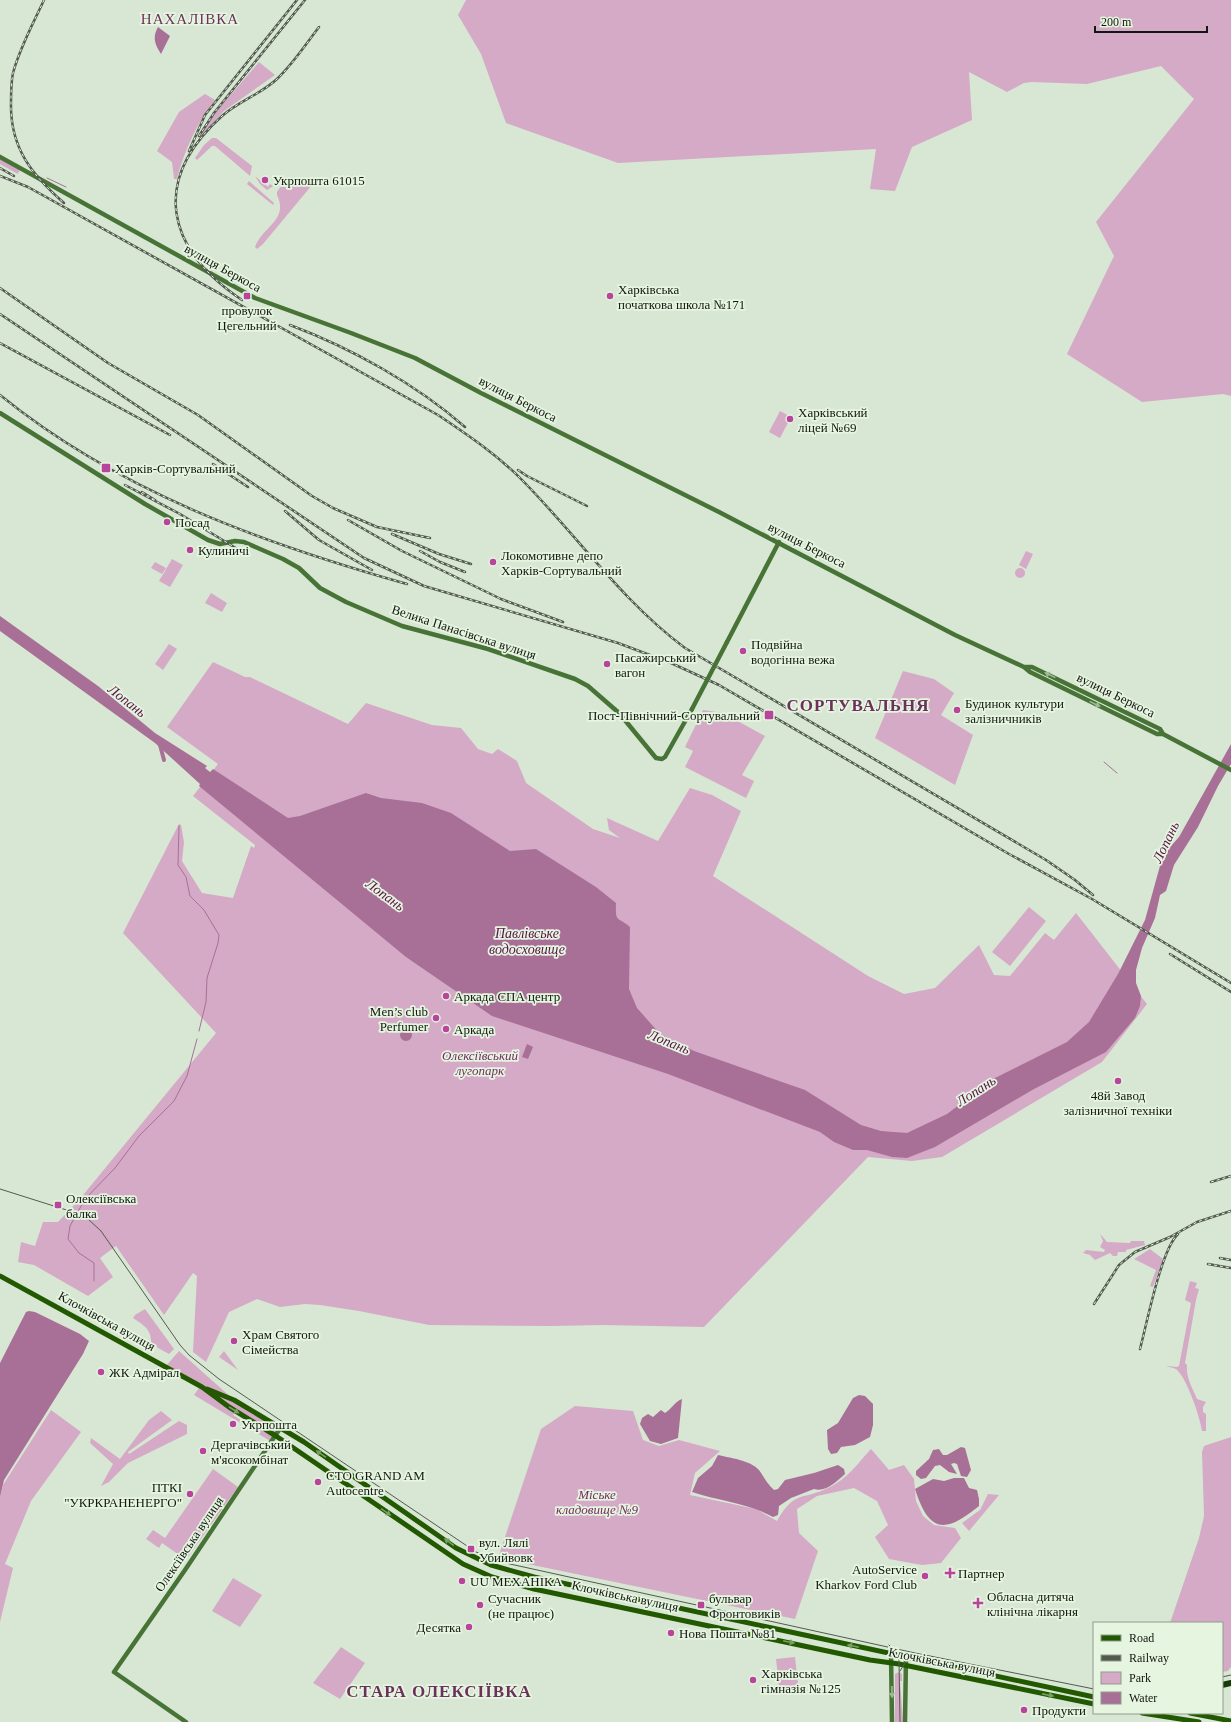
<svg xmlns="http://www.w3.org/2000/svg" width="1231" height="1722" viewBox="0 0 1231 1722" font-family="Georgia,serif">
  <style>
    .green { fill: #d4aac6; fill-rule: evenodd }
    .water { fill: #a87097 }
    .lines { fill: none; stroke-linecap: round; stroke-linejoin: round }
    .stream { stroke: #a87097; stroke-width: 1 }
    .canal { stroke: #a87097; stroke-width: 4 }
    .secondary { stroke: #487337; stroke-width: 4.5 }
    .primary { stroke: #225800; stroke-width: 5 }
    .highway { stroke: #193c07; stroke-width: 6 }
    .tram { stroke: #525a4f; stroke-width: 1 }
    .rail-casing { stroke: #525a4f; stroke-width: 2.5 }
    .rail { stroke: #e6f5e0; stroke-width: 1; stroke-dasharray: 3; stroke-linecap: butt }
    .secondary-bridge { stroke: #487337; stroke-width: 4.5 }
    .oneway { fill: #9fba94 }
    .oneway2 { fill: #7a9f65 }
    .poi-dot { fill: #b8449c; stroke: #e6f5e0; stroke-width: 1.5 }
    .labels { text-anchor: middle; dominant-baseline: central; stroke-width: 3.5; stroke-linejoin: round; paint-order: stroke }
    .poi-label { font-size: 13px; fill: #121710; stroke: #e6f5e0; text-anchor: start }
    .street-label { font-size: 13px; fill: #121710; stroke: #e6f5e0 }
    .park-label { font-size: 13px; font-style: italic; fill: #732d61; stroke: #e6f5e0 }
    .water-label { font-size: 14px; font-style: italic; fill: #561147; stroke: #e6f5e0 }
    .quarter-label { font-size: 15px; letter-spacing: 1px; fill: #6b315c; stroke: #e6f5e0 }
    .district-label { font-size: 17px; font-weight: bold; letter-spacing: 1px; fill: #6b315c; stroke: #e6f5e0 }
  </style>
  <rect width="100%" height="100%" fill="#d8e7d3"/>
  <path class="green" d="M466 0H1231V396L1223 394 1142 402 1067 354 1114 256 1096 222 1194 99 1161 66 1087 84 1032 82 1024 83 1007 92 969 72 972 120 912 147 895 191 870 189 876 149 618 163 506 123 481 54 458 15Z
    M259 62 275 75 224 111 200 137 215 113Z
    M205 94 215 100C197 123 184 151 177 179H174L172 162 157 151 179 112Z
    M212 138H216L252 166 250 176 215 146H212L197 160 195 158 204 145Z
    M0 154 20 169 18 174 0 164Z
    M255 176 268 187 270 184 273 186 267 190 260 184Z
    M317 179 263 244 257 249 255 247C263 226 289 220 277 195V192L281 186 289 188 292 184 295 187 298 184 304 187Z
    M249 181 274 203 273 205 247 184Z
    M780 411 791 417 780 438 769 432Z
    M1026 551 1033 554 1026 569 1019 565Z
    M172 559 183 565 170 587 159 581Z
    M155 562 166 568 162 574 151 568Z
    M1015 573a5 5 0 1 1 10 0a5 5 0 1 1-10 0Z
    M211 593 227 603 222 612 205 603Z
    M169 644 177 649 163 670 155 664Z
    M213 662 245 677H250L348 724 366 703 432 725 461 728 478 749 492 754 498 749 517 761 526 783 593 829 620 838 609 830 607 818 658 841 690 788 712 795 741 811 713 876 868 976 904 994 935 988 979 945 994 975 1010 976 1045 933 1054 940 1076 913 1147 1004 1102 1062 942 1157 912 1161 868 1157 704 1327 603 1325 551 1326 429 1325 359 1311 320 1305 305 1304 280 1307 257 1299 229 1312 206 1362 193 1352 197 1276 193 1273 164 1315 116 1246 100 1258 113 1277 88 1296 34 1265 18 1262 21 1242 35 1246 43 1222H58L79 1200 216 1033 123 933 179 824 181 825 184 842 182 861 202 893 233 898 251 846 254 848 255 845 193 796 218 764 167 727Z
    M903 671 934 679 954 693 941 715 973 735 955 785 875 738Z
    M703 710 723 713 765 736 742 775 754 781 746 798 685 767 693 751 685 747Z
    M1029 907 1046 921 1010 966 992 952Z
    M1100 1234 1107 1242 1130 1243 1131 1241H1144L1145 1245 1126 1250V1252H1118L1117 1256H1113L1110 1253 1095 1260 1090 1255 1083 1253 1086 1250 1104 1252 1105 1250 1100 1247 1103 1241Z
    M1150 1249 1163 1259 1153 1287 1150 1286 1156 1270 1134 1259Z
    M1190 1281 1197 1283 1195 1288 1199 1289 1196 1300 1185 1363 1187 1365C1186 1378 1192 1387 1197 1399L1206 1402 1203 1407V1412L1206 1414V1431H1202C1200 1417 1187 1378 1176 1369 1174 1368 1169 1367 1166 1366L1177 1367 1179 1366 1191 1303 1185 1300Z
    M145 1309 174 1349 169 1354 151 1344C152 1330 144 1325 133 1318L135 1315Z
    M179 1351 234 1400 281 1427 272 1442 194 1395 199 1388 221 1402 166 1366ZM236 1411 251 1421 247 1424 233 1415Z
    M224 1351 238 1370 219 1357Z
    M575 1406 633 1411 643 1440 659 1446 679 1440 720 1451 695 1473 690 1495 756 1509 777 1521C795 1489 803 1501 830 1487 847 1479 859 1462 871 1449L889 1470 904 1465 914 1479 916 1501 923 1516 934 1525 955 1528 961 1538 941 1563 922 1565 889 1559 875 1537 888 1525 877 1501 854 1488 817 1496 797 1509 799 1533 818 1551 795 1619 498 1558 541 1429Z
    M51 1410 81 1432 31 1501 5 1564 13 1568 0 1622V1497L3 1485Z
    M161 1411 172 1420 128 1452 129 1454 179 1421 187 1425V1434L128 1463 109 1482 101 1486 113 1464 90 1443 91 1438 120 1459 149 1420Z
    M1231 1437V1667L1228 1671 1222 1672V1623H1170L1199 1538 1204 1516 1202 1452 1204 1446Z
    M213 1469 238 1487 188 1557 184 1554 182 1557 162 1543 159 1548 146 1539 153 1530 165 1538Z
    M988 1494 999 1495 969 1531 962 1523 980 1510Z
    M233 1578 262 1595 240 1627 212 1611Z
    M341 1647 365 1663 340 1699 313 1683Z
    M795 1657 799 1693 780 1695 776 1659Z
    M899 1672 902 1674V1681H900L903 1722H895V1674Z"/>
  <path class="water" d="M158 27 170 36 161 54C155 44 152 38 158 27Z
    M0 616 98 686 155 733 207 766 205 768 210 772 213 769 288 818 300 816 366 793 381 798 422 803 451 813 510 851 536 849 596 887 616 903C615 924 618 916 630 927L629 989 637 1008 660 1034 694 1051 805 1090 861 1125 881 1131 907 1133 947 1114 995 1078 1067 1042 1089 1022 1118 974 1145 920 1163 855 1179 837 1231 744V764L1218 786 1198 827 1174 865 1166 891 1160 895 1155 918 1142 948 1136 970V983L1141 996 1140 1006 1135 1018 1106 1052 1034 1089 935 1147 907 1158 892 1157 867 1150H853L834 1142 820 1132 668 1074 492 1016 406 957 199 786 200 784 155 743 0 631Z
    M400 1035a6 6 0 1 1 12 0a6 6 0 1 1-12 0Z
    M527 1044 533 1047 528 1059 522 1057Z
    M29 1311 35 1312 80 1334 89 1341 83 1354 4 1480 0 1497V1363L26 1312Z
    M859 1395 865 1396 873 1404V1425L870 1437 855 1445 841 1447 837 1453 831 1454 828 1449 827 1430 838 1423 853 1398Z
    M682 1399 678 1438 661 1444 650 1441 640 1424 642 1418 648 1414 653 1417 661 1410 665 1413C672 1409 674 1402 682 1399Z
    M961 1447 965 1448 971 1470 967 1477 961 1476 957 1464 954 1463 951 1464 957 1474 949 1472 940 1465 935 1466 926 1478 921 1479 916 1475V1471L929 1459 933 1450 939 1449 943 1455H947Z
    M718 1455C730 1458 750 1460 759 1470 764 1477 767 1484 774 1490L778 1489 785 1480 814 1473 838 1465 844 1469 845 1474C837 1481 825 1493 814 1489L791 1498 779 1506 778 1515 773 1517C748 1503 719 1501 692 1492L698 1478 712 1466Z
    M954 1478H964L969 1488 977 1490 979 1499V1506C945 1534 929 1533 915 1489L933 1479 944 1481Z"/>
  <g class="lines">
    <path class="stream" d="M47 178 66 187
      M1104 762 1117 773
      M179 826 178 865 186 877 190 896 204 910 219 935 218 943 207 978 206 1002 199 1031
      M94 1281V1263L79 1253 68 1239 70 1226 85 1199 115 1168 139 1136 174 1101 187 1076 197 1039"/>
    <path class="canal" d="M160 745 164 760"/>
    <path class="secondary" d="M0 157 255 298 351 333 415 358 481 393 719 512 955 635 1024 667 1030 672 1157 734H1163L1231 770
      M0 413 145 504 208 540 220 544 235 541 244 542 283 559 299 568 320 588 346 602 402 626 488 649 575 679 588 686 619 713 656 758 662 759 665 757 692 709
      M727 642 779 542
      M1024 667H1032L1160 729 1163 734
      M891 1654 892 1722
      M186 1722 114 1672 185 1570 281 1427
      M905 1722 906 1657"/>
    <path class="primary" d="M0 1276 202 1387 229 1407 276 1436 463 1564 492 1577 534 1589 870 1660 899 1664 1094 1704
      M207 1389 234 1400 304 1442 456 1548 491 1565 534 1577 1094 1697
      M1142 1713 1199 1722
      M1190 1713 1231 1721"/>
    <path class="highway" d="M1222 1685 1231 1683"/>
    <path class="tram" d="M0 1189 76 1213 88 1219 101 1231 180 1345 189 1355 219 1379 476 1552 510 1564 915 1653 1094 1689
      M889 1645 895 1651 899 1660 900 1722
      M900 1671 907 1660 920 1655
      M1222 1677 1231 1675"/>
    <defs>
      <path id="rail" d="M44 0C33 24 20 47 13 73 11 82 11 93 11 103 10 148 32 175 64 203
        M199 136 214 113 305 0
        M189 151 205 115 297 0
        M0 168 14 176
        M0 176 28 187 438 415C468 435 499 456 524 482 578 537 623 602 685 648L1046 860 1075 880 1093 895
        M0 288 108 363 198 415 312 496 333 508 377 527 430 538
        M242 300C166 249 150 181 222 116 239 101 261 94 277 79 293 64 306 44 319 27
        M0 314 364 558 424 586 618 643 671 663 719 685 1009 854 1092 899 1231 983
        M290 325C351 348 416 384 465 427
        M0 343 170 435
        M0 395C118 491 262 543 407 584
        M213 464 248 487
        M518 470 527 476 587 506
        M125 485 180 514 239 550
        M142 492 155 500
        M285 511 319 540 372 570
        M348 520 402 551 501 599 563 622
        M392 534 439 554 471 564
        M420 551 440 562 465 572
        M1170 954 1231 992
        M1211 1182 1231 1176
        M1220 1258 1231 1260
        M1208 1264 1231 1268
        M1094 1304 1119 1265 1135 1252 1170 1237 1197 1222 1231 1211
        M1140 1349C1147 1323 1161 1250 1178 1234"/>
    </defs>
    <use href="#rail" class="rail-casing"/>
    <use href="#rail" class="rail"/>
    <path class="secondary-bridge" d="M692 709 727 642"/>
  </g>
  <defs><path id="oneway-solid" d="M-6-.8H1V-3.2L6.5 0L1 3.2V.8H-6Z"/></defs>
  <g class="oneway">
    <use href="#oneway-solid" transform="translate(1050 675) rotate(-154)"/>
    <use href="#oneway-solid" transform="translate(1095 704) rotate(26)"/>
    <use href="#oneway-solid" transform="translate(892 1692) rotate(89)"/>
  </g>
  <g class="oneway2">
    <use href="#oneway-solid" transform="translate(234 1410) rotate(32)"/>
    <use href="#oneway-solid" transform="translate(321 1454) rotate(-146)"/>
    <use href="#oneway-solid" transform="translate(386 1512) rotate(34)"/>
    <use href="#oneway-solid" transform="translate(449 1542) rotate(-144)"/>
    <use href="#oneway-solid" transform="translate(789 1642) rotate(12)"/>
    <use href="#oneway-solid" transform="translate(853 1646) rotate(-168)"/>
    <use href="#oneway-solid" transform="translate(1048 1695) rotate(11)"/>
  </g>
  <g class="poi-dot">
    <circle cx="265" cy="180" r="4"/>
    <rect x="243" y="292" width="8" height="8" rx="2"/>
    <circle cx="610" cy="296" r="4"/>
    <circle cx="790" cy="419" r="4"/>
    <rect x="101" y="463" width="10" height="10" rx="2"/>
    <circle cx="167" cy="522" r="4"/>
    <circle cx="190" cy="550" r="4"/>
    <circle cx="493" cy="562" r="4"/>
    <circle cx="743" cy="651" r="4"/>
    <circle cx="607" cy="664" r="4"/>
    <circle cx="957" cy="710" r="4"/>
    <rect x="764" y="710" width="10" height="10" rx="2"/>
    <circle cx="446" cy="996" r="4"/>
    <circle cx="436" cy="1018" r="4"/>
    <circle cx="446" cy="1029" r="4"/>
    <circle cx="1118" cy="1081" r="4"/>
    <rect x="54" y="1201" width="8" height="8" rx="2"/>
    <circle cx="234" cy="1341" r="4"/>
    <circle cx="101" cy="1372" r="4"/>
    <circle cx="233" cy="1424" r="4"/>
    <circle cx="203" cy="1451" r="4"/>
    <circle cx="318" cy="1482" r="4"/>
    <circle cx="190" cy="1494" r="4"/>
    <rect x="467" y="1545" width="8" height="8" rx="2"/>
    <path d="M948 1567h4v4h4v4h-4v4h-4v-4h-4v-4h4z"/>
    <circle cx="925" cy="1576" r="4"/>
    <circle cx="462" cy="1581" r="4"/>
    <path d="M976 1597h4v4h4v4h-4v4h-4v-4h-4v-4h4z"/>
    <circle cx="480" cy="1605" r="4"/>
    <rect x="697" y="1601" width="8" height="8" rx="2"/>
    <circle cx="469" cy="1627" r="4"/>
    <circle cx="671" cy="1633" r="4"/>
    <circle cx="753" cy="1680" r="4"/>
    <circle cx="1024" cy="1710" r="4"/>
  </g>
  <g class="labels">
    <g class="poi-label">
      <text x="273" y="180">Укрпошта 61015</text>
      <text x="618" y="289">Харківська<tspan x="618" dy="15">початкова школа №171</tspan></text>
      <text x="247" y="310" text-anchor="middle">провулок<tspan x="247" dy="15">Цегельний</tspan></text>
      <text x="798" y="412">Харківський<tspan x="798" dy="15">ліцей №69</tspan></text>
      <text x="115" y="468">Харків-Сортувальний</text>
      <text x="175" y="522">Посад</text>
      <text x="198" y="550">Кулиничі</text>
      <text x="501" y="555">Локомотивне депо<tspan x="501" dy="15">Харків-Сортувальний</tspan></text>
      <text x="751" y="644">Подвійна<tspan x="751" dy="15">водогінна вежа</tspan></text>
      <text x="615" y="657">Пасажирський<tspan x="615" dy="15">вагон</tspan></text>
      <text x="965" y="703">Будинок культури<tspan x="965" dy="15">залізничників</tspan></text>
      <text x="760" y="715" text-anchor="end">Пост-Північний-Сортувальний</text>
      <text x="454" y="996">Аркада СПА центр</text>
      <text x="428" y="1011" text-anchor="end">Men’s club<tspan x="428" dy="15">Perfumer</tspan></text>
      <text x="454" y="1029">Аркада</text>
      <text x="1118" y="1095" text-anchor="middle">48й Завод<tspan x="1118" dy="15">залізничної техніки</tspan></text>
      <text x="66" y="1198">Олексіївська<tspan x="66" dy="15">балка</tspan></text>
      <text x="242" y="1334">Храм Святого<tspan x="242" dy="15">Сімейства</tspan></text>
      <text x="109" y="1372">ЖК Адмірал</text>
      <text x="241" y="1424">Укрпошта</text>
      <text x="211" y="1444">Дергачівський<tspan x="211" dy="15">м'ясокомбінат</tspan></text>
      <text x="326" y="1475">СТО GRAND AM<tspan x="326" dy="15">Autocentre</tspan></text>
      <text x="182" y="1487" text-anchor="end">ПТКІ<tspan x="182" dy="15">"УКРКРАНЕНЕРГО"</tspan></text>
      <text x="479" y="1542">вул. Лялі<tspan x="479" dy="15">Убийвовк</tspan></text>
      <text x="917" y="1569" text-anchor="end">AutoService<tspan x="917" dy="15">Kharkov Ford Club</tspan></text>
      <text x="958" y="1573">Партнер</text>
      <text x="470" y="1581">UU МЕХАНІКА</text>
      <text x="987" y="1596">Обласна дитяча<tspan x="987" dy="15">клінічна лікарня</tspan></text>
      <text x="488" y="1598">Сучасник<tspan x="488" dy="15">(не працює)</tspan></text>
      <text x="709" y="1598">бульвар<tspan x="709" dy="15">Фронтовиків</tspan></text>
      <text x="461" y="1627" text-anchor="end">Десятка</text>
      <text x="679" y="1633">Нова Пошта №81</text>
      <text x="761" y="1673">Харківська<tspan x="761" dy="15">гімназія №125</tspan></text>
      <text x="1032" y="1710">Продукти</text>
    </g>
    <g class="street-label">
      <text transform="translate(223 268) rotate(29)">вулиця Беркоса</text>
      <text transform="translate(518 399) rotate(27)">вулиця Беркоса</text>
      <text transform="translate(807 545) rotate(27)">вулиця Беркоса</text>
      <text transform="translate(464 632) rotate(18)">Велика Панасівська вулиця</text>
      <text transform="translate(1116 695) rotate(26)">вулиця Беркоса</text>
      <text transform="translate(107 1321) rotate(29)">Клочківська вулиця</text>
      <text transform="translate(189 1544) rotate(-56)">Олексіївська вулиця</text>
      <text transform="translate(625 1596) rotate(12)">Клочківська вулиця</text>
      <text transform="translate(942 1662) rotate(11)">Клочківська вулиця</text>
    </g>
    <g class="park-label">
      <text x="480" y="1055">Олексіївський<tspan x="480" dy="15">лугопарк</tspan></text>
      <text x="597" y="1494">Міське<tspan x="597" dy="15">кладовище №9</tspan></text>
    </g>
    <g class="water-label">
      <text transform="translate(127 701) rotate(38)">Лопань</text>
      <text transform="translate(1166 842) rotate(-64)">Лопань</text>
      <text transform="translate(385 895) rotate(36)">Лопань</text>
      <text x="527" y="933">Павлівське<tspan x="527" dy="16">водосховище</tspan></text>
      <text transform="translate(669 1042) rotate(22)">Лопань</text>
      <text transform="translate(976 1091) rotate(-33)">Лопань</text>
    </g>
    <g class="quarter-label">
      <text x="190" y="19">НАХАЛІВКА</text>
    </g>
    <g class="district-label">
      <text x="858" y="705">СОРТУВАЛЬНЯ</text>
      <text x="439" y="1691">СТАРА ОЛЕКСІЇВКА</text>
    </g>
  </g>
  <rect x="1093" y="1622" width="130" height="92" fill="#e6f5e0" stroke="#919c8d"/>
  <rect x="1101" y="1635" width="20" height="6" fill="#225800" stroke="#919c8d"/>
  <text x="1129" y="1642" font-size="12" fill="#121710">Road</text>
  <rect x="1101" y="1655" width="20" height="6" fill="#525a4f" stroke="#919c8d"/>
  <text x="1129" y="1662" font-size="12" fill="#121710">Railway</text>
  <rect x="1101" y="1672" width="20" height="12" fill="#d4aac6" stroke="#919c8d"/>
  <text x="1129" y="1682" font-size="12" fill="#121710">Park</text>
  <rect x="1101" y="1692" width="20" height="12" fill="#a87097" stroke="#919c8d"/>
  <text x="1129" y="1702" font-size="12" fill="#121710">Water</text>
  <path d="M1095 26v6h112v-6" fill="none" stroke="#121710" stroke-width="2"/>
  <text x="1101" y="26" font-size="12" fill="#121710" stroke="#e6f5e0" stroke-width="3" paint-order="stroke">200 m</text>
</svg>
